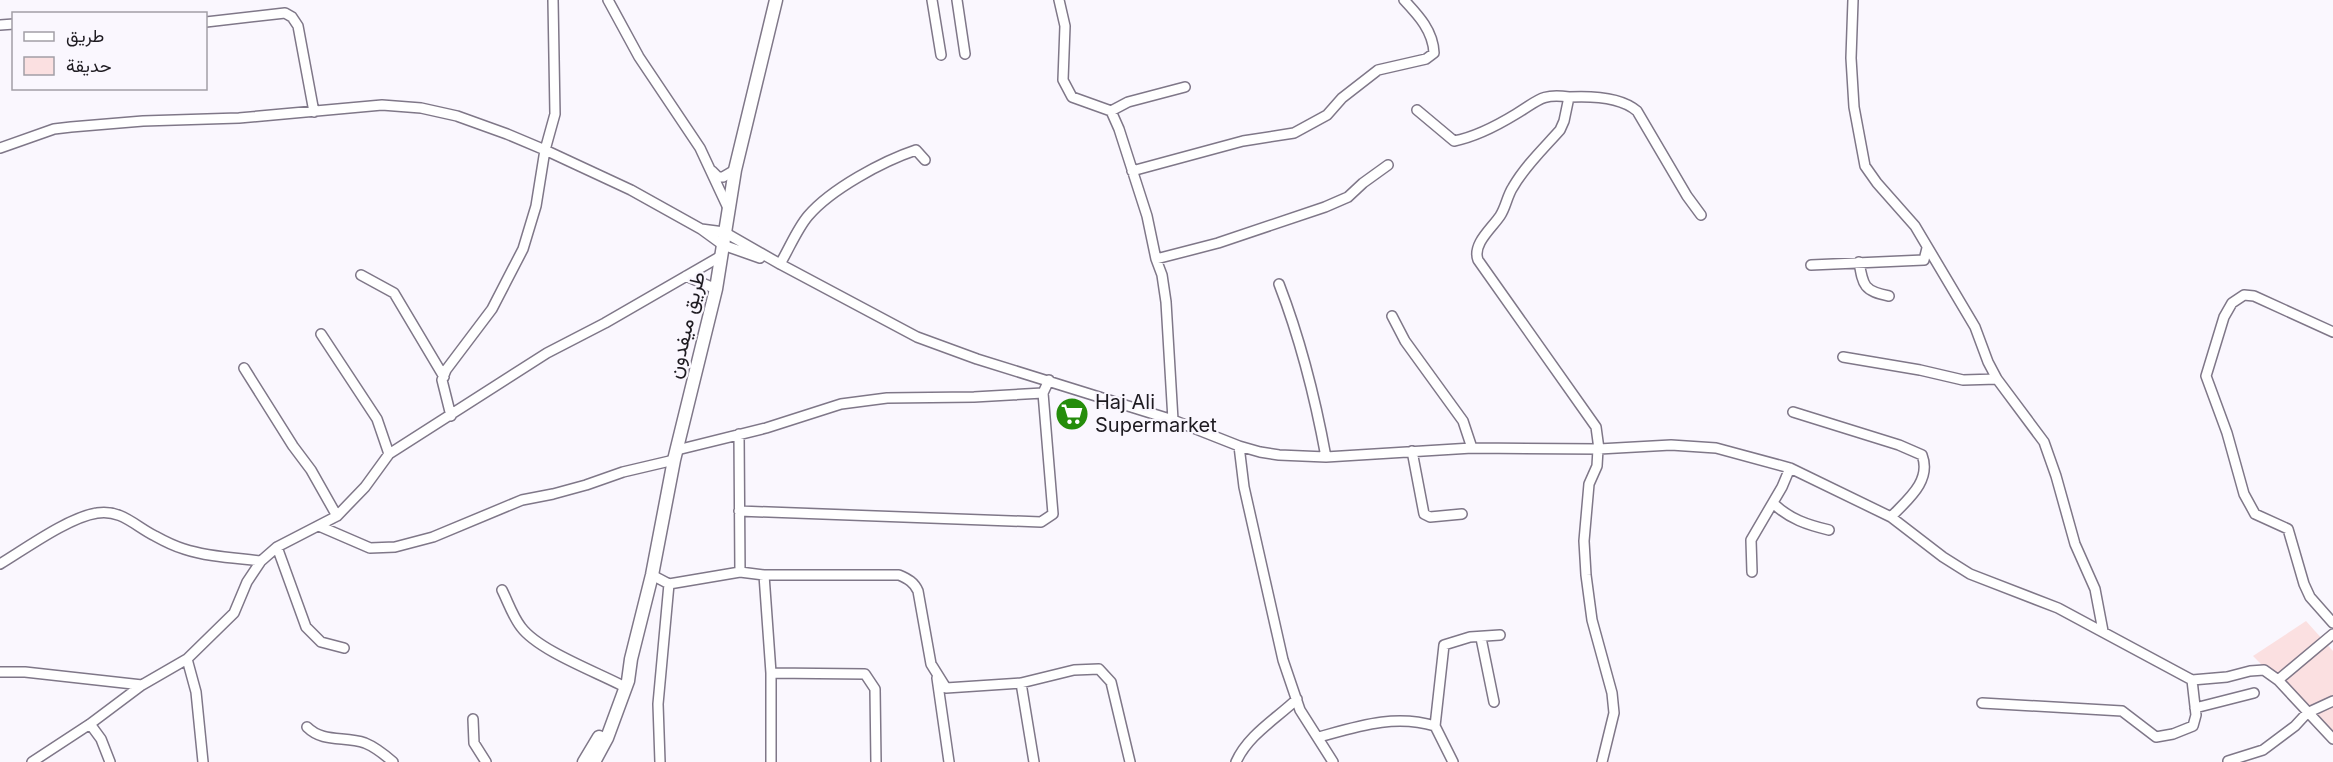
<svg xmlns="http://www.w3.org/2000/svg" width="2333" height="762" viewBox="0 0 2333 762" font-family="Inter,Vazirmatn,sans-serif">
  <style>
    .green { fill: #fbe0e1 }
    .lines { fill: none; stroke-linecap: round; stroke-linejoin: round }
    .minor-casing { stroke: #7f7788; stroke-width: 12 }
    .major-casing { stroke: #7f7788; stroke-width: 15 }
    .minor { stroke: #fff; stroke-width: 9 }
    .major { stroke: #fff; stroke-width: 12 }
    .labels { text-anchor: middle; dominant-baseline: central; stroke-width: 4.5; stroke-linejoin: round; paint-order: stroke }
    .street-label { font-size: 20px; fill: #1e1b21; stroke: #faf7fe }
    .poi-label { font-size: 20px; fill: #1e1b21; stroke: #faf7fe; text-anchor: start }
  </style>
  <rect width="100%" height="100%" fill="#faf7fe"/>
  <path class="green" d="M2306 621 2333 651V736L2253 656Z"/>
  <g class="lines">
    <defs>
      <path id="minor" d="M608 0 639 57 700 148 728 208
        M932 0 941 55
        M957 0 965 54
        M1059 0 1065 26 1063 80 1072 97 1111 111 1119 129 1147 216 1156 259 1162 275 1166 302 1173 420
        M1853 0 1851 58 1854 107 1865 166 1877 183 1915 226 1975 327 1988 362 1997 379 2044 442 2056 476 2075 544 2095 589 2103 631
        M206 22 285 13 292 17 298 26 314 112
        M0 25 14 24
        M1417 110 1454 141C1475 137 1498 125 1516 114 1538 101 1541 93 1569 97
        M1111 111 1128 102 1185 87
        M0 148 54 129 71 127 143 121 239 118 382 105 421 108 457 116 507 134 545 150 631 190 701 229 723 245 760 258
        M712 171 718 177H723L735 170
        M1132 171 1243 141 1294 133 1327 115 1342 98 1378 70 1426 59 1434 53C1433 31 1419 16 1404 0
        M701 229 724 232 780 264 917 337 977 359 1173 420 1239 446 1260 452 1279 455 1326 457 1472 448 1599 449 1671 445 1716 448 1790 468 1891 517 1943 557 1970 574 2058 608 2192 680 2227 677 2250 671 2264 670 2278 680 2333 739
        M1156 259 1218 243 1325 207 1348 197 1363 183 1388 165
        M1859 262C1863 286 1864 291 1889 296
        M780 264C789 249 797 229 808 216 831 189 883 161 916 150L925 160
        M1811 265 1924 260 1927 248
        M361 275 394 293 444 377
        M686 276 716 289
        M1279 284C1301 341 1315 397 1326 457
        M1392 316 1405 341 1463 421 1472 448
        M2333 332 2254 296 2244 295 2232 303 2224 317 2206 376 2227 433 2244 494 2255 514 2288 529 2304 584 2310 597 2333 623
        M321 334 377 419 389 454
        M1843 357 1920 370 1963 380 1997 379
        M244 368 293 446 311 470 337 516
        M1793 412 1899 445 1922 455C1932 481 1907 500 1891 517
        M451 416 442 380 446 370 492 309 523 249 536 206 545 150 555 114 553 0
        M739 434 740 572 764 575H899C908 579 914 582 918 591L931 664 946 688 1021 683 1074 670 1099 669 1111 682 1130 762
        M1239 446 1244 487 1283 660 1300 710 1333 762
        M1598 449 1597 466 1589 484 1584 541 1586 575 1592 620 1612 693 1614 713 1602 762
        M1599 449 1596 427 1478 260C1472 244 1492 228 1500 216 1506 207 1507 196 1513 187 1525 166 1544 148 1560 130L1564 121 1569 97C1589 96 1621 97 1637 111L1687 196 1701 215
        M677 450 766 428 841 404 887 398 974 397 1043 393
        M1412 451 1424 514 1430 517 1462 514
        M1773 503C1789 519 1808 525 1829 530
        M739 511 1041 522 1053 514 1043 393 1049 380
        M319 526 370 548 395 547 433 537 522 500 553 494 586 485 623 472 674 460
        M277 547 306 627 321 642 344 648
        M0 564C25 549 69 517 97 513 121 509 135 526 155 536 164 541 174 546 184 549 208 557 236 558 261 561
        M1752 572 1751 540 1782 487 1790 468
        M652 575 669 584 740 572
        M764 575 771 673
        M502 590C508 602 513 617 521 627 538 650 594 671 621 685
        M1481 638 1494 702
        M187 659 196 692 203 762
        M0 672H25L142 685
        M937 678 949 762
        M2278 680 2333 634
        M1021 683 1034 762
        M1982 703 2122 711 2156 737 2173 734 2193 726 2196 715 2192 680
        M2195 708 2254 693
        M473 719 474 743 486 762
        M90 724 101 739 110 762
        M1435 726 1444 645 1470 637 1500 635
        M307 727C323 743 344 736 365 743 375 747 385 755 393 762
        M1319 737C1359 726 1395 714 1435 726L1453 762
        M2228 761 2263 750 2295 726 2307 713 2333 701
        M32 762 90 724 142 685 187 659 234 613 247 582 261 561 277 547 337 516 365 487 389 454 547 353 605 323 721 256
        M660 762 658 704 669 584
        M771 762V673L865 674 875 689 876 762
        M1236 762C1248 735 1276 719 1297 699"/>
      <path id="major" d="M584 762 599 737
        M594 762 607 738 628 681 631 659 652 575 674 460 716 289 735 170 776 0"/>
    </defs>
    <use href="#minor" class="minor-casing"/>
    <use href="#major" class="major-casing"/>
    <use href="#minor" class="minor"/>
    <use href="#major" class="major"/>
  </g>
  <defs>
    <symbol id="supermarket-disc" viewBox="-11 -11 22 22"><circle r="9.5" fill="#258d0b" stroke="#faf7fe"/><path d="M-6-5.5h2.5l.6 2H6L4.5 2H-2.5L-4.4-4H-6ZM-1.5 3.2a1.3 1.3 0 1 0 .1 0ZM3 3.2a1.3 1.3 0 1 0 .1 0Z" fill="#fff"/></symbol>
  </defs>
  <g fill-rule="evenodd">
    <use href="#supermarket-disc" x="1053" y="395" width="38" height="38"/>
  </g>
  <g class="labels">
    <g class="street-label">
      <text transform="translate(686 325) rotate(-77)">طريق ميفدون</text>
    </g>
    <g class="poi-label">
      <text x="1095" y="402">Haj Ali<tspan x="1095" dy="23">Supermarket</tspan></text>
    </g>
  </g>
  <rect x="12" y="12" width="195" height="78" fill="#faf7fe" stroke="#a29fa6" stroke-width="1.5"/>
  <rect x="24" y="32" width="30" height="9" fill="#ffffff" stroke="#a29fa6" stroke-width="1.5"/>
  <text x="66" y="42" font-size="18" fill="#1e1b21">طريق</text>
  <rect x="24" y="57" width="30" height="18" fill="#fbe0e1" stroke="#a29fa6" stroke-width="1.5"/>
  <text x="66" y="72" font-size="18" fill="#1e1b21">حديقة</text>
</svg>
